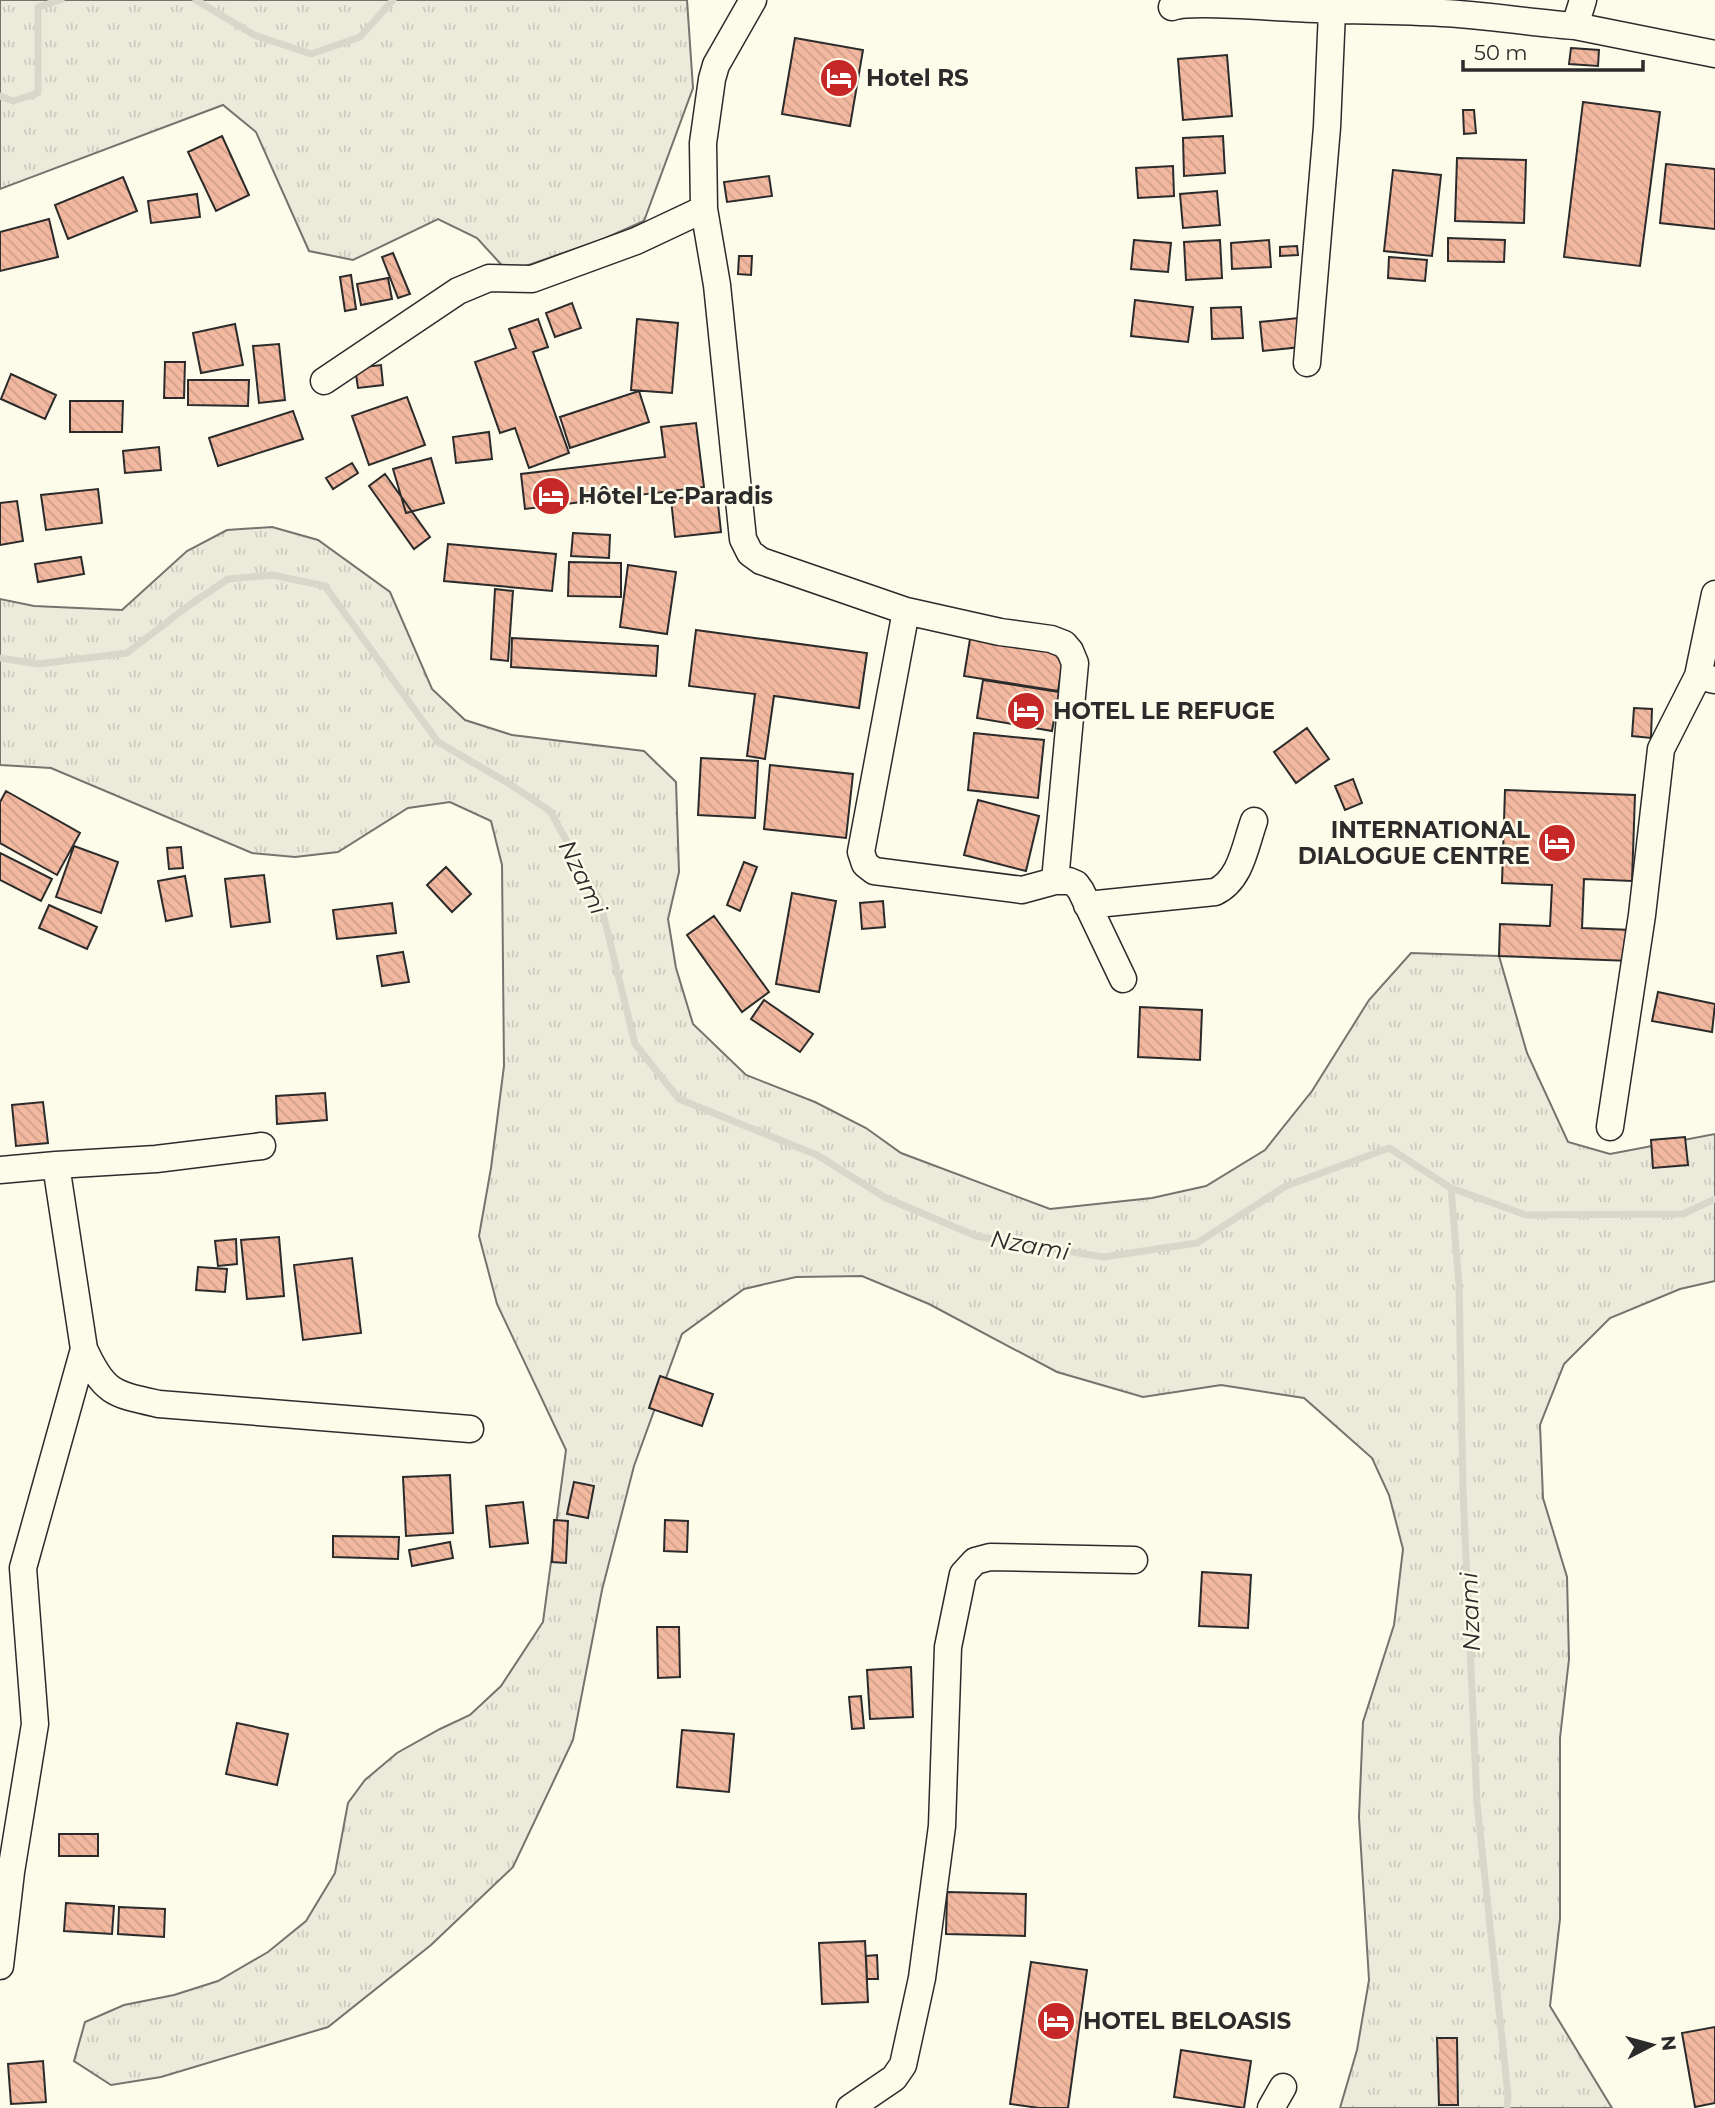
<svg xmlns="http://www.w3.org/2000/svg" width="1715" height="2108" viewBox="0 0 1715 2108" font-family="Montserrat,sans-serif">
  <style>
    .grass { fill: url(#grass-tufts); stroke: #74746e; stroke-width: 2 }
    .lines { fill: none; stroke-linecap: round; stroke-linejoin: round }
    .stream { stroke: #d8d7c9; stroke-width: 7 }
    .building { fill: url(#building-back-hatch); stroke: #2b2b2b; stroke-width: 2 }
    .minor-casing { stroke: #2b2b2b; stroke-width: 29 }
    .minor { stroke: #fdfbea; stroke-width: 26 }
    .labels { text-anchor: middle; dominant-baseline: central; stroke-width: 5; stroke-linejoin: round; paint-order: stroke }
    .poi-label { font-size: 23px; font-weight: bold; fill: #2b2b2b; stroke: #fdfbea; text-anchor: start }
    .water-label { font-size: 24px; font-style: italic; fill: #2b2b2b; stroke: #fdfbea }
  </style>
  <defs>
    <pattern id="grass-tufts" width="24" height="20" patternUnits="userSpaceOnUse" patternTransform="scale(1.75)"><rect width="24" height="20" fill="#ecebdb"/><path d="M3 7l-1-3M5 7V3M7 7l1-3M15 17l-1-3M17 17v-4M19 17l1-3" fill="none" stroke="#cbcabc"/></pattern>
    <pattern id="building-back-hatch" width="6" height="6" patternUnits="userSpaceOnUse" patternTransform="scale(1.75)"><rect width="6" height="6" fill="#f2b8a0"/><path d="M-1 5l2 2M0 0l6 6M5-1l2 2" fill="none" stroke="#d09e8a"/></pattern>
  </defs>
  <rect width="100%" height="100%" fill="#fdfbea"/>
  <path class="grass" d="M0 0H687L693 88 644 221 601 240 508 272 477 238 438 219 353 260 309 251 256 132 223 105 0 189Z
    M272 527 318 540 390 592 432 689 465 720 512 735 644 751 676 782 679 872 668 919 676 968 693 1024 746 1075 815 1102 866 1128 901 1153 1050 1209 1152 1198 1206 1186 1265 1150 1312 1091 1369 1000 1411 953 1499 956 1527 1053 1568 1142 1610 1154 1715 1134V1281L1680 1289 1610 1318 1564 1364 1540 1425 1543 1498 1567 1577 1569 1659 1560 1738V1919L1550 2006 1612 2108H1340L1357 2050 1369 1980 1359 1817 1363 1722 1394 1625 1403 1549 1389 1495 1372 1458 1304 1398 1221 1385 1143 1397 1057 1372 929 1304 862 1276 796 1277 744 1289 682 1334 634 1466 602 1590 573 1740 513 1867 431 1945 328 2027 161 2077 111 2085 74 2061 85 2022 124 2005 174 1995 218 1981 268 1952 306 1921 335 1873 348 1803 365 1780 397 1753 440 1729 470 1715 501 1686 543 1622 566 1450 497 1304 479 1236 491 1168 504 1066 502 865 491 821 450 802 408 808 338 852 295 857 252 853 51 768 0 765V599L34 606 122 610 187 551 227 530Z"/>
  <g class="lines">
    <path class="stream" d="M196 0 254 35 311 54 360 37 393 0
      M0 96 13 101 38 93V7L61 0
      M0 658 38 664 127 653 188 606 228 579 272 575 325 586 438 742 508 783 550 811 600 901 635 1044 679 1099 817 1155 886 1198 976 1236 1103 1257 1197 1243 1286 1186 1389 1148 1451 1188 1459 1285 1463 1491 1477 1803 1508 2095 1507 2108
      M1451 1188 1526 1215 1683 1214 1715 1199"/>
  </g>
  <path class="building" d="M795 38 863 50 850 126 782 114Z
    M1571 48 1599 50 1598 66 1569 64Z
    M1227 55 1232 116 1183 120 1178 59Z
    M1583 102 1660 112 1640 266 1564 257Z
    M1463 110H1474L1476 133 1464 134Z
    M222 136 249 195 216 211 188 152Z
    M1223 136 1225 173 1184 176 1183 138Z
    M1457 158 1526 160 1524 223 1455 221Z
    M1666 164 1715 169V229L1660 223Z
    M1173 166 1174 196 1138 198 1136 168Z
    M1393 170 1441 175 1432 256 1384 251Z
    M769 176 772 196 727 202 724 182Z
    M123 177 137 211 68 239 55 205Z
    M1217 191 1220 225 1183 228 1180 194Z
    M197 194 200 217 151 223 148 201Z
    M49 219 58 257 0 271V232Z
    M1448 238 1505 240 1504 262 1448 261Z
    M1134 240 1171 243 1168 272 1131 269Z
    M1220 240 1222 278 1186 280 1184 242Z
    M1269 240 1271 267 1232 269 1231 243Z
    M1297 246 1298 255 1280 256V247Z
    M393 253 410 294 398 298 382 257Z
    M739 256H752L751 275 738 274Z
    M1389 257 1427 260 1425 281 1388 278Z
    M351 275 356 309 345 311 340 277Z
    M388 278 392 299 361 305 357 284Z
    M1135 300 1193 307 1188 342 1131 336Z
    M572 303 581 328 555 337 546 313Z
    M1241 307 1243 338 1212 339 1211 308Z
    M1298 318 1301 347 1263 351 1260 322Z
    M538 319 548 347 533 352 569 453 529 468 515 428 500 433 475 362 516 348 509 329Z
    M637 319 678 323 672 393 631 390Z
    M235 324 243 365 201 373 193 333Z
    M279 344 285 400 259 403 253 346Z
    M165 362H185L184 398H164Z
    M381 365 383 385 358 388 355 368Z
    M11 374 56 395 45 419 1 399Z
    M188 380H249L248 406 188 405Z
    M639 391 649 422 570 448 560 417Z
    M407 397 425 445 369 465 352 416Z
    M70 401H123L122 432H70Z
    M293 411 303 439 218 466 209 438Z
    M696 423 704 487 525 509 521 474 665 457 661 427Z
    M489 432 492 459 456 463 453 437Z
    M159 447 161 470 125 473 123 451Z
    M431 458 444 503 406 513 393 469Z
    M352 463 358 473 333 489 326 478Z
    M385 474 430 537 414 549 369 486Z
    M98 489 102 523 46 530 41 495Z
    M717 494 721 532 675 537 671 499Z
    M17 501 23 541 0 545V503Z
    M573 533 610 535 609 558 571 556Z
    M448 544 556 554 552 591 444 581Z
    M81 557 84 574 38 582 35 564Z
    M569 562 621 563V597L568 596Z
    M628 565 676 572 667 634 620 627Z
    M495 589 513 591 508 661 491 659Z
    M696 630 867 653 859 708 774 696 765 759 747 756 755 694 689 686Z
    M971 633 1065 648 1058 691 964 676Z
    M512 638 658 646 656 676 511 667Z
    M983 680 1059 692 1052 731 977 718Z
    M1634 708 1652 709 1651 738 1632 736Z
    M1307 728 1329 759 1296 783 1274 752Z
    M974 733 1044 740 1038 798 968 790Z
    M701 758 758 761 755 818 698 815Z
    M770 765 853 774 846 838 764 829Z
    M1353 779 1362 803 1345 810 1335 786Z
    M1505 790 1635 795 1632 881 1584 879 1582 928 1632 930 1631 961 1499 956 1500 924 1550 926 1552 885 1502 883Z
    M6 791 80 833 57 875 0 843V802Z
    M978 800 1039 816 1026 871 964 855Z
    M74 846 118 862 101 913 56 897Z
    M181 847 183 868 169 869 167 848Z
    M0 853 52 879 41 901 0 880Z
    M744 862 757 867 740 911 727 905Z
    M446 867 471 894 452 912 427 885Z
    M264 875 270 922 231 927 225 879Z
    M185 876 192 916 166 921 158 881Z
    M792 893 836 901 819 992 776 984Z
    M883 901 885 927 862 929 860 903Z
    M392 903 396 933 337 939 333 910Z
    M49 905 97 927 87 949 39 928Z
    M714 916 769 992 742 1012 687 935Z
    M403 952 409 982 382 986 377 956Z
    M1658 992 1715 1004 1712 1032 1652 1021Z
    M764 1000 813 1034 800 1052 751 1019Z
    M1140 1007 1202 1010 1200 1060 1138 1057Z
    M325 1093 327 1120 277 1124 276 1096Z
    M43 1102 48 1143 16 1146 12 1105Z
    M1685 1137 1688 1165 1653 1168 1651 1140Z
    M279 1237 284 1296 247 1299 241 1240Z
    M236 1239 237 1264 218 1266 215 1241Z
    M352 1258 361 1333 303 1340 294 1265Z
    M198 1267 227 1269 225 1292 196 1290Z
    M660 1376 713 1394 702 1426 649 1408Z
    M450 1475 453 1533 406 1536 403 1477Z
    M574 1482 594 1486 588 1518 567 1514Z
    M523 1502 528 1543 490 1547 486 1506Z
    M554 1520 568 1521 566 1563 552 1562Z
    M665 1520 688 1521 687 1552 664 1551Z
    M333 1536 399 1537 398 1559 333 1557Z
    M450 1542 453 1558 412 1566 409 1550Z
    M1202 1572 1251 1575 1248 1628 1199 1626Z
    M657 1627H679L680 1677 658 1678Z
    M911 1667 913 1717 870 1719 867 1670Z
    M861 1696 864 1728 852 1729 849 1697Z
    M237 1723 288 1734 277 1785 226 1774Z
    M682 1730 734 1734 729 1792 677 1787Z
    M59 1834H98V1856H59Z
    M947 1892 1026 1894 1025 1936 946 1934Z
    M66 1903 114 1906 112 1934 64 1931Z
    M119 1907 165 1909 164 1937 118 1934Z
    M865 1941 868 2002 822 2004 819 1943Z
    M877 1955 878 1979H867L866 1956Z
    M1031 1962 1087 1970 1068 2108H1039L1010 2104Z
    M1715 2027V2103L1695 2107 1682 2033Z
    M1437 2038H1457L1458 2105H1439Z
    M1181 2050 1251 2061 1244 2108 1174 2097Z
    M43 2061 46 2102 11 2104 8 2064Z"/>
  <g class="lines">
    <defs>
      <path id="minor" d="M753 0 716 65 712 79 703 143 704 209 717 285 743 539 750 553 761 561 906 611 861 852 865 864 874 871 1022 890 1055 881H1069L1076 884 1081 891 1123 979
        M1583 0 1575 26 1715 54
        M1172 7C1191 0 1267 7 1293 8 1343 11 1393 10 1442 13 1487 15 1531 23 1575 26
        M1307 363 1327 127 1332 11
        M324 381 458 291 489 278 532 279 636 241 704 209
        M906 611 1000 632 1051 639 1064 644 1070 651 1075 663 1055 881
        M1714 680 1698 676 1715 594
        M1087 905 1215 892C1241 880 1245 846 1254 821
        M1610 1127 1642 915 1661 749 1698 676
        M56 1165 156 1159 262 1146
        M0 1170 56 1165 84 1349C104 1393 113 1394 159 1404L470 1429
        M0 1966 11 1872 35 1724 23 1568 84 1349
        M850 2108 894 2078 903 2065 922 1978 942 1826 948 1647 963 1574 975 1561 990 1557 1134 1560
        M1271 2108 1283 2087"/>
    </defs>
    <use href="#minor" class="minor-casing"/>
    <use href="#minor" class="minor"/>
  </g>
  <defs>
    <symbol id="hotel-disc" viewBox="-11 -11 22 22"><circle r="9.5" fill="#c62828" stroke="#fdfbea"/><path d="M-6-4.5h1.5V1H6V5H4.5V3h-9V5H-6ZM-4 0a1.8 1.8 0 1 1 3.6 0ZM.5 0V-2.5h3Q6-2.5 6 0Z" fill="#fff"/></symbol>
  </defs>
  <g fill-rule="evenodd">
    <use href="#hotel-disc" x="817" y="56" width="44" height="44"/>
    <use href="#hotel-disc" x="529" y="474" width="44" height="44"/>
    <use href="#hotel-disc" x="1004" y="689" width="44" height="44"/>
    <use href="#hotel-disc" x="1535" y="821" width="44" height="44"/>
    <use href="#hotel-disc" x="1034" y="1999" width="44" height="44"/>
  </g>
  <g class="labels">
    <g class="poi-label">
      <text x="866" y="78">Hotel RS</text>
      <text x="578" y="496">Hôtel Le Paradis</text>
      <text x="1053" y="711">HOTEL LE REFUGE</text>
      <text x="1530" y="830" text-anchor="end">INTERNATIONAL<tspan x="1530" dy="26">DIALOGUE CENTRE</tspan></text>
      <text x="1083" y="2021">HOTEL BELOASIS</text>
    </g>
    <g class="water-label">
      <text transform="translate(583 877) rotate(64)">Nzami</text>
      <text transform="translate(1030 1245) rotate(10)">Nzami</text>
      <text transform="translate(1470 1612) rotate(-92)">Nzami</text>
    </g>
  </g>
  <g transform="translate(1652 2045) rotate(84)" stroke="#fdfbea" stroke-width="5" paint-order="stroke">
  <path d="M0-5L12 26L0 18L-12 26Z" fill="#2b2b2b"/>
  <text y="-10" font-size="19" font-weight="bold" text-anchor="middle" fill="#2b2b2b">N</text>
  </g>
  <path d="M1463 60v10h180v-10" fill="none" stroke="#2b2b2b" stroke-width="3.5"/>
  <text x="1474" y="60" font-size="21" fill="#2b2b2b" stroke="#fdfbea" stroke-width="5" paint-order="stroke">50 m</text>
</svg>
